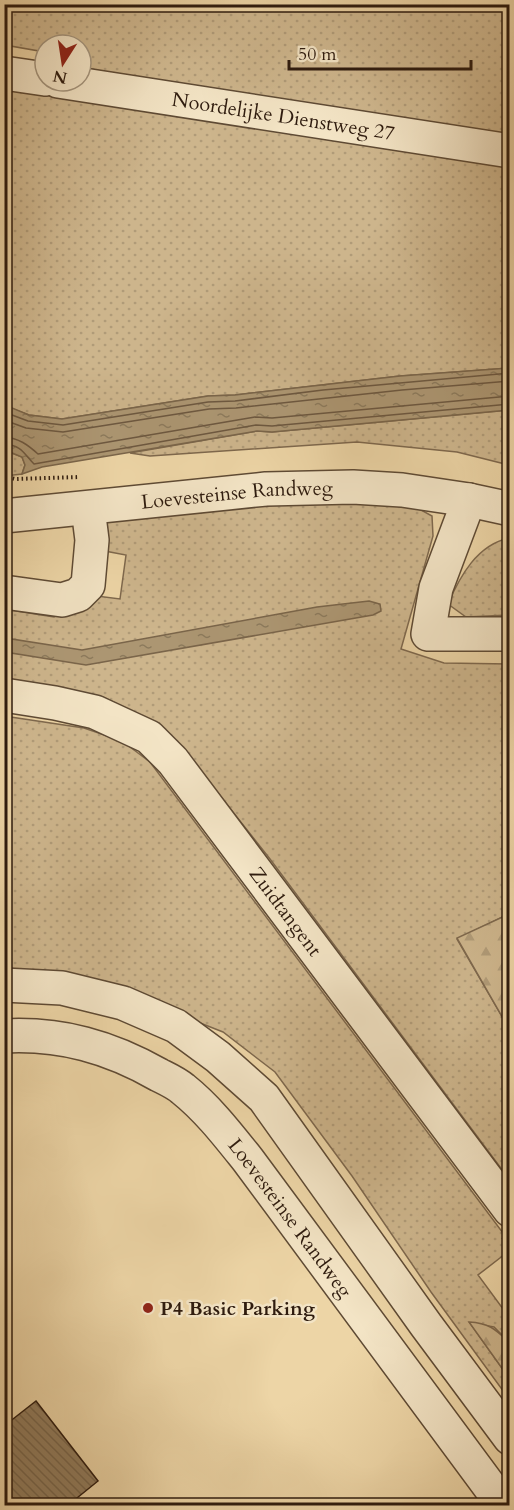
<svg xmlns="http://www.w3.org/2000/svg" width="514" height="1510" viewBox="0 0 514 1510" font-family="Cardo,serif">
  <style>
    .grass { fill: url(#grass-dots); stroke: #7e684d; stroke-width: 1.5 }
    .forest { fill: url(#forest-firs); stroke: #7e684d; stroke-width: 1.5 }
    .water { fill: url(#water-ripples); stroke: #7a654a; stroke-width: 1.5 }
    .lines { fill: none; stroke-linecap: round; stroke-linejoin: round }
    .shore { stroke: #6d5840; stroke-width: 1.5 }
    .building { fill: url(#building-back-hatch); stroke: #2e1b0e; stroke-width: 1.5 }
    .minor-casing { stroke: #5e4a34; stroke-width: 36 }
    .path { stroke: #2e1b0e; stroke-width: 4; stroke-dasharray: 1.5 3; stroke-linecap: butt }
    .minor { stroke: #f3e4c5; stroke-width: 33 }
    .poi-dot { fill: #8f2418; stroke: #f3e4c5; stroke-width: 2 }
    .labels { text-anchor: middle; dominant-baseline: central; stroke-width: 5; stroke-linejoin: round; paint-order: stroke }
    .street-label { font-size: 20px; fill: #2e1b0e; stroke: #f3e4c5 }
    .poi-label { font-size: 20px; font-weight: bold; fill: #2e1b0e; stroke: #f3e4c5; text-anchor: start }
  </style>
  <defs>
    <pattern id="grass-dots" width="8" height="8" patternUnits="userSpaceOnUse" patternTransform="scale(1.5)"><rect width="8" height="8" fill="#cdb58c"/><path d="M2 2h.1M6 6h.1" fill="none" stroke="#b09b78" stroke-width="1.8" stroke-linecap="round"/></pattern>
    <pattern id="forest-firs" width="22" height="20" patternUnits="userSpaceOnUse" patternTransform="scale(1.5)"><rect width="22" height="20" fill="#cdb58c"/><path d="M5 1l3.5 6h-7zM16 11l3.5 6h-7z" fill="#b09b78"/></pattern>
    <pattern id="water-ripples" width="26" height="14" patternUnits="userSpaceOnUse" patternTransform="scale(1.5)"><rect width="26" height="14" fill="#ac9672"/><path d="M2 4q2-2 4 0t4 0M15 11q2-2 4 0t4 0" fill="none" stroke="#8c7a5c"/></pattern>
    <pattern id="building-back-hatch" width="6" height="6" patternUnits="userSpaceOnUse" patternTransform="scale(1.5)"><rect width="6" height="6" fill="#917c5d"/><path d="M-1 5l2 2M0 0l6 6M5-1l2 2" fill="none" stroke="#77654b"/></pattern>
  </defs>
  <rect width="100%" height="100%" fill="#edd5a6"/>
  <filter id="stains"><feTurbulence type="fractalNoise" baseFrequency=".00333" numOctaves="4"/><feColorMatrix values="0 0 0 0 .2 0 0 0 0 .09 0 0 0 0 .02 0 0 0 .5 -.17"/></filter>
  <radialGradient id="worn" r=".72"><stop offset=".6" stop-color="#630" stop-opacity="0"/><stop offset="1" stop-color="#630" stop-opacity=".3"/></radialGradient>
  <path class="grass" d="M5 5H509V144L122 84 81 67V45H45V52L5 45Z
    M4 86 509 165V368L400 376 235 395 208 396 62 419 29 415 7 407 4 405Z
    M509 410V465L457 452 357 442 150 456 130 453 257 431 272 432Z
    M4 450 22 457 25 465 22 474 5 476Z
    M334 498 412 505 432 516 433 536 401 649 444 663 509 664V914L457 939 504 1020 509 1018V1179L270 859 179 744 148 719 103 697 5 681 4 609 54 617 64 611C79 613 90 611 97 596L120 599 126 555 105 551 99 522Z
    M509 538V615L466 617 448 604C460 576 477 545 509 538Z
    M4 716 84 728 122 741 150 762 509 1241V1251L478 1275 509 1317V1342L494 1327 470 1323 509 1378V1399L431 1292 352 1176 275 1072 223 1032 157 1006 5 977Z"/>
  <path class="forest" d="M509 914V1018L504 1020 457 938Z
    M469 1322C489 1323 495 1329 509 1342V1378Z"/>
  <path class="water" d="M509 368V410L272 432 257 431 42 467 22 474 25 465 22 457 5 450V405L29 415 62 419 208 396 235 395 400 376Z
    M369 601 380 604 381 611 373 615 86 665 5 652V638L82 650 317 607Z"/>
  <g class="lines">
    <path class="shore" d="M4 412 28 421 63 425 208 402 235 401 323 390 510 373
      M4 420 26 428 63 432 209 409 236 408 402 390 510 381
      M4 437C19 438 28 445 38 454L255 417 272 418 510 396
      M4 444C23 446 23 453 34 464L256 425 272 426 510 404"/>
  </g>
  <path class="building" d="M36 1401 98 1481 67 1506H9L4 1499V1426Z"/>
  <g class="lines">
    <defs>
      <g id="minor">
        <path d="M4 73 45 79"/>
        <path id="s1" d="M58 81 510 151"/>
        <path d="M469 500 436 588 428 634H510"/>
        <path id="s2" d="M4 516 266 489 353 487 402 490 469 500 510 509"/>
        <path d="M4 592 62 600 78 595 88 585 92 540 88 508"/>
        <path id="s3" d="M4 695 55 703 95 712 149 737 173 761 510 1210"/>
        <path d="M4 985 62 988 123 1003 176 1026 218 1057 264 1098 426 1325 510 1438"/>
        <path id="s4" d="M4 1036C61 1033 110 1047 159 1075 167 1079 176 1083 183 1089 208 1109 228 1135 248 1160L504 1506"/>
      </g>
    </defs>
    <use href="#minor" class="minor-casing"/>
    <path class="path" d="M4 476 15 479 80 477
      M503 1237 510 1245"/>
    <use href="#minor" class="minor"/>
  </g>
  <circle class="poi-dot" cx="148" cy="1308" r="6"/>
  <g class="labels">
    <g class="street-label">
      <text stroke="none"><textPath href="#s1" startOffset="228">Noordelijke Dienstweg 27</textPath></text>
      <text stroke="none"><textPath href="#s2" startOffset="234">Loevesteinse Randweg</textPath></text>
      <text stroke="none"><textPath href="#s3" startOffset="374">Zuidtangent</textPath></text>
      <text stroke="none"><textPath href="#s4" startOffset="358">Loevesteinse Randweg</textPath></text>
    </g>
    <g class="poi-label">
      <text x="160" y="1308">P4 Basic Parking</text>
    </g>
  </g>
  <rect width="514" height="1510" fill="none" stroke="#edd5a6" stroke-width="24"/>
  <rect x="6" y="6" width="502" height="1498" fill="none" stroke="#2e1b0e" stroke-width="3"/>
  <rect x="12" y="12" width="490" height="1486" fill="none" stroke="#2e1b0e" stroke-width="1.5"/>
  <g transform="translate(63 63) rotate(192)"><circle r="28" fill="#f3e4c5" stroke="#a4947c" stroke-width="1.5"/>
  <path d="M0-4.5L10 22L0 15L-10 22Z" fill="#8f2418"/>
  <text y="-9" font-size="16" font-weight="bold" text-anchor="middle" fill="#2e1b0e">N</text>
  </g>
  <path d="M289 60v9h182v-9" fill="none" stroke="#2e1b0e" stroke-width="3"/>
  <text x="298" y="60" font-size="18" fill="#2e1b0e" stroke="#f3e4c5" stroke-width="4.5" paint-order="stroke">50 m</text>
  <rect width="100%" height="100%" filter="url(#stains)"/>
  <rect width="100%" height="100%" fill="url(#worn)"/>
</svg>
